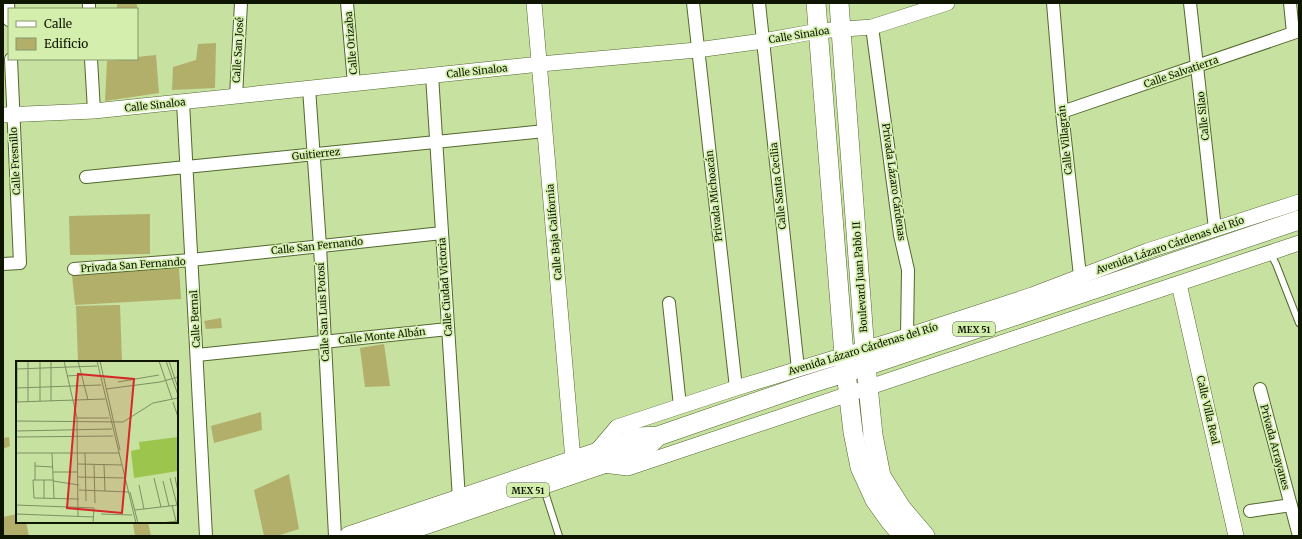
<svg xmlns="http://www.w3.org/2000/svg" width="1302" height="539" viewBox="0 0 1302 539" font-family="Merriweather,serif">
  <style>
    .building { fill: #b2af6b }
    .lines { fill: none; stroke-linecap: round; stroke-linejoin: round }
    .service-casing { stroke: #52682c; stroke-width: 8 }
    .minor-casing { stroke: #52682c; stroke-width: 14 }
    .tertiary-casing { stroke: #52682c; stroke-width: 16 }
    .primary-casing { stroke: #52682c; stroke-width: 20 }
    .service { stroke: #fff; stroke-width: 6 }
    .minor { stroke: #fff; stroke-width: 12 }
    .tertiary { stroke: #fff; stroke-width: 15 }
    .primary { stroke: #fff; stroke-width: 19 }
    .labels { text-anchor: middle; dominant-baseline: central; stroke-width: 3.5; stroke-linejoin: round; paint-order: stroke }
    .shield { fill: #d4eead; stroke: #495735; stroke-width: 1 }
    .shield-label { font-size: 9px; font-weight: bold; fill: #0e1601 }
    .street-label { font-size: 10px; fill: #0e1601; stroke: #d4eead }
    .inset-road { fill: none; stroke: #7d9061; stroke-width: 1 }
    .view { fill: #d62828; fill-opacity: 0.15; stroke: #d62828; stroke-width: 2 }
    .inset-edge { fill: none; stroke: #0e1601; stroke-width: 2 }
  </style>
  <rect width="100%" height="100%" fill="#c7e1a1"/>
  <path class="building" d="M117 3H137V9H117Z
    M216 43 215 88 172 90 173 67 196 60 198 44Z
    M156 55 159 93 105 101 107 61 137 59V57Z
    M150 214V254L70 255 69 216Z
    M179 268 181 299 75 305 72 275Z
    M120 305 122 362H78L76 306Z
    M221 318 222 328 206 329 204 321Z
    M384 344 390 386 365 387 360 348Z
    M261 412 262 430 214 443 211 426Z
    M9 437 10 446 3 449V438Z
    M289 474 299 529 277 536H264L254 490Z
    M17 514V522H26L29 536H3V517Z
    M141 522H148L151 536H135L133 524Z"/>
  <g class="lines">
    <defs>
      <path id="service" d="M1270 253 1276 264 1299 323
        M543 486 559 536"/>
      <path id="minor" d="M8 3 9 20
        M89 3V9
        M347 3 354 84
        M693 3 736 388
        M759 3 798 369
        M1053 3 1062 112 1080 276
        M1190 3 1215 229
        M1290 3 1293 33
        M872 27 900 235 908 270 907 336
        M91 59 94 111
        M432 75 459 499
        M309 88 320 246 335 536
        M236 96 241 3
        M183 102 206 536
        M1062 112 1299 31
        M86 177 545 131
        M3 264 20 263 11 59
        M74 269 191 260 442 233
        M669 303 680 406
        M197 355 448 329
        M1260 389 1299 536
        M1250 511 1291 505"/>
      <path id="tertiary" d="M534 3 573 460
        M3 115 94 111 540 64 697 50 763 41 818 31 872 27 947 3
        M1179 284 1236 536
        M595 453 617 427 736 388 907 336 1032 295 1147 251 1299 202
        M603 465 628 468 1299 243"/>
      <path id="primary" d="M816 3 844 355 853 432 860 467 875 500 890 521 903 536
        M839 3 866 366 873 435 881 476 902 509 925 536
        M349 536 595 453 639 437 658 436 800 387 866 366 1299 220
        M392 536 644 450 658 436"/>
    </defs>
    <use href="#service" class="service-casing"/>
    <use href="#minor" class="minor-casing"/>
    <use href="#tertiary" class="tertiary-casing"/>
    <use href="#primary" class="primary-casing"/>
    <use href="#service" class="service"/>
    <use href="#minor" class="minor"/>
    <use href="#tertiary" class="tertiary"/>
    <use href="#primary" class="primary"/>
  </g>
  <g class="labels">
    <g class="shield">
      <rect x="953" y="322" width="42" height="14" rx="3"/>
      <rect x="507" y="483" width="42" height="14" rx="3"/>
    </g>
    <g class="shield-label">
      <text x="974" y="329">MEX 51</text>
      <text x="528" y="490">MEX 51</text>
    </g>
    <g class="street-label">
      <text transform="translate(799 35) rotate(-9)">Calle Sinaloa</text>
      <text transform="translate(351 43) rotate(-95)">Calle Orizaba</text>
      <text transform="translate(238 50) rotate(-87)">Calle San José</text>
      <text transform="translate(477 71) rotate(-6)">Calle Sinaloa</text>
      <text transform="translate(1181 72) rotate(-19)">Calle Salvatierra</text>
      <text transform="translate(155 105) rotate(-6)">Calle Sinaloa</text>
      <text transform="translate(1203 116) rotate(-96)">Calle Silao</text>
      <text transform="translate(1065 140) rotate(-96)">Calle Villagrán</text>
      <text transform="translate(316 154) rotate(-6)">Guitierrez</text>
      <text transform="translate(15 161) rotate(-93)">Calle Fresnillo</text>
      <text transform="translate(894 182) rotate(82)">Privada Lázaro Cárdenas</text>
      <text transform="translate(778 186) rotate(-96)">Calle Santa Cecilia</text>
      <text transform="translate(714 196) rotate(-96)">Privada Michoacán</text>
      <text transform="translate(554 232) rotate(-95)">Calle Baja California</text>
      <text transform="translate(1170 245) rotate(-19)">Avenida Lázaro Cárdenas del Río</text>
      <text transform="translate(317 246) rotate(-6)">Calle San Fernando</text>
      <text transform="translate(133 265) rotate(-4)">Privada San Fernando</text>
      <text transform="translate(860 277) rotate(-94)">Boulevard Juan Pablo II</text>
      <text transform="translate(445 287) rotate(-94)">Calle Ciudad Victoria</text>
      <text transform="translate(323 312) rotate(-93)">Calle San Luis Potosí</text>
      <text transform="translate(195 319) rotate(-93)">Calle Bernal</text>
      <text transform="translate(382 336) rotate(-6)">Calle Monte Albán</text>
      <text transform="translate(863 349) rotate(-17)">Avenida Lázaro Cárdenas del Río</text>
      <text transform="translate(1208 410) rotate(77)">Calle Villa Real</text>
      <text transform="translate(1275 447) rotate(75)">Privada Arrayanes</text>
    </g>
  </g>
  <g transform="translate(16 361)">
    <rect width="162" height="162" fill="#c7e1a1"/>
    <path d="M162 76V110L118 117 115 90 124 88 123 81Z" fill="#9cc54e"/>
    <path class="inset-road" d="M1 0V41M12 0V40M35 0V40M48 0 61 57 62 156M62 0 72 39M81 0 120 162M84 0 104 89M143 0 156 38M150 0 162 34M153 0 162 27M0 8 81 5M51 15 66 14M102 21 143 14M0 27 85 24M90 28 144 21 162 16M24 40V0M0 41 89 38M157 41 162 56M61 57H93M0 60 107 61 137 42 162 37M0 70 96 68M0 76 97 75M0 92H103M36 92 38 137M69 92 70 140M19 101V119M62 103 106 104M78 104 79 142M88 104 89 130M19 105 37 106M37 111H62M62 116 109 117M159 116 162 131M138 117 145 146M154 117 161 144M28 119V137M37 119H17L18 137 63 138M37 120 63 124M147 120 153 145M123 124 128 148M63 129 113 131M114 131 122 162M0 144 78 147 77 162M156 144 160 160M119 149 162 144M0 153 78 156M85 153 116 154M145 162 162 160"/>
    <path class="view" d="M62 13 118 18 106 152 51 147Z"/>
    <rect width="162" height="162" class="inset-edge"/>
  </g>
  <rect width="1302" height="539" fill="none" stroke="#0e1601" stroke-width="8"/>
  <rect x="8" y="8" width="130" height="52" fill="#d4eead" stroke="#859868"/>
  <rect x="16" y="21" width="20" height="6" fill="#ffffff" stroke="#859868"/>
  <text x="44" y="28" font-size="12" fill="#0e1601">Calle</text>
  <rect x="16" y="38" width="20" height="12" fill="#b2af6b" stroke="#859868"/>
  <text x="44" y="48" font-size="12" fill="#0e1601">Edificio</text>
</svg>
